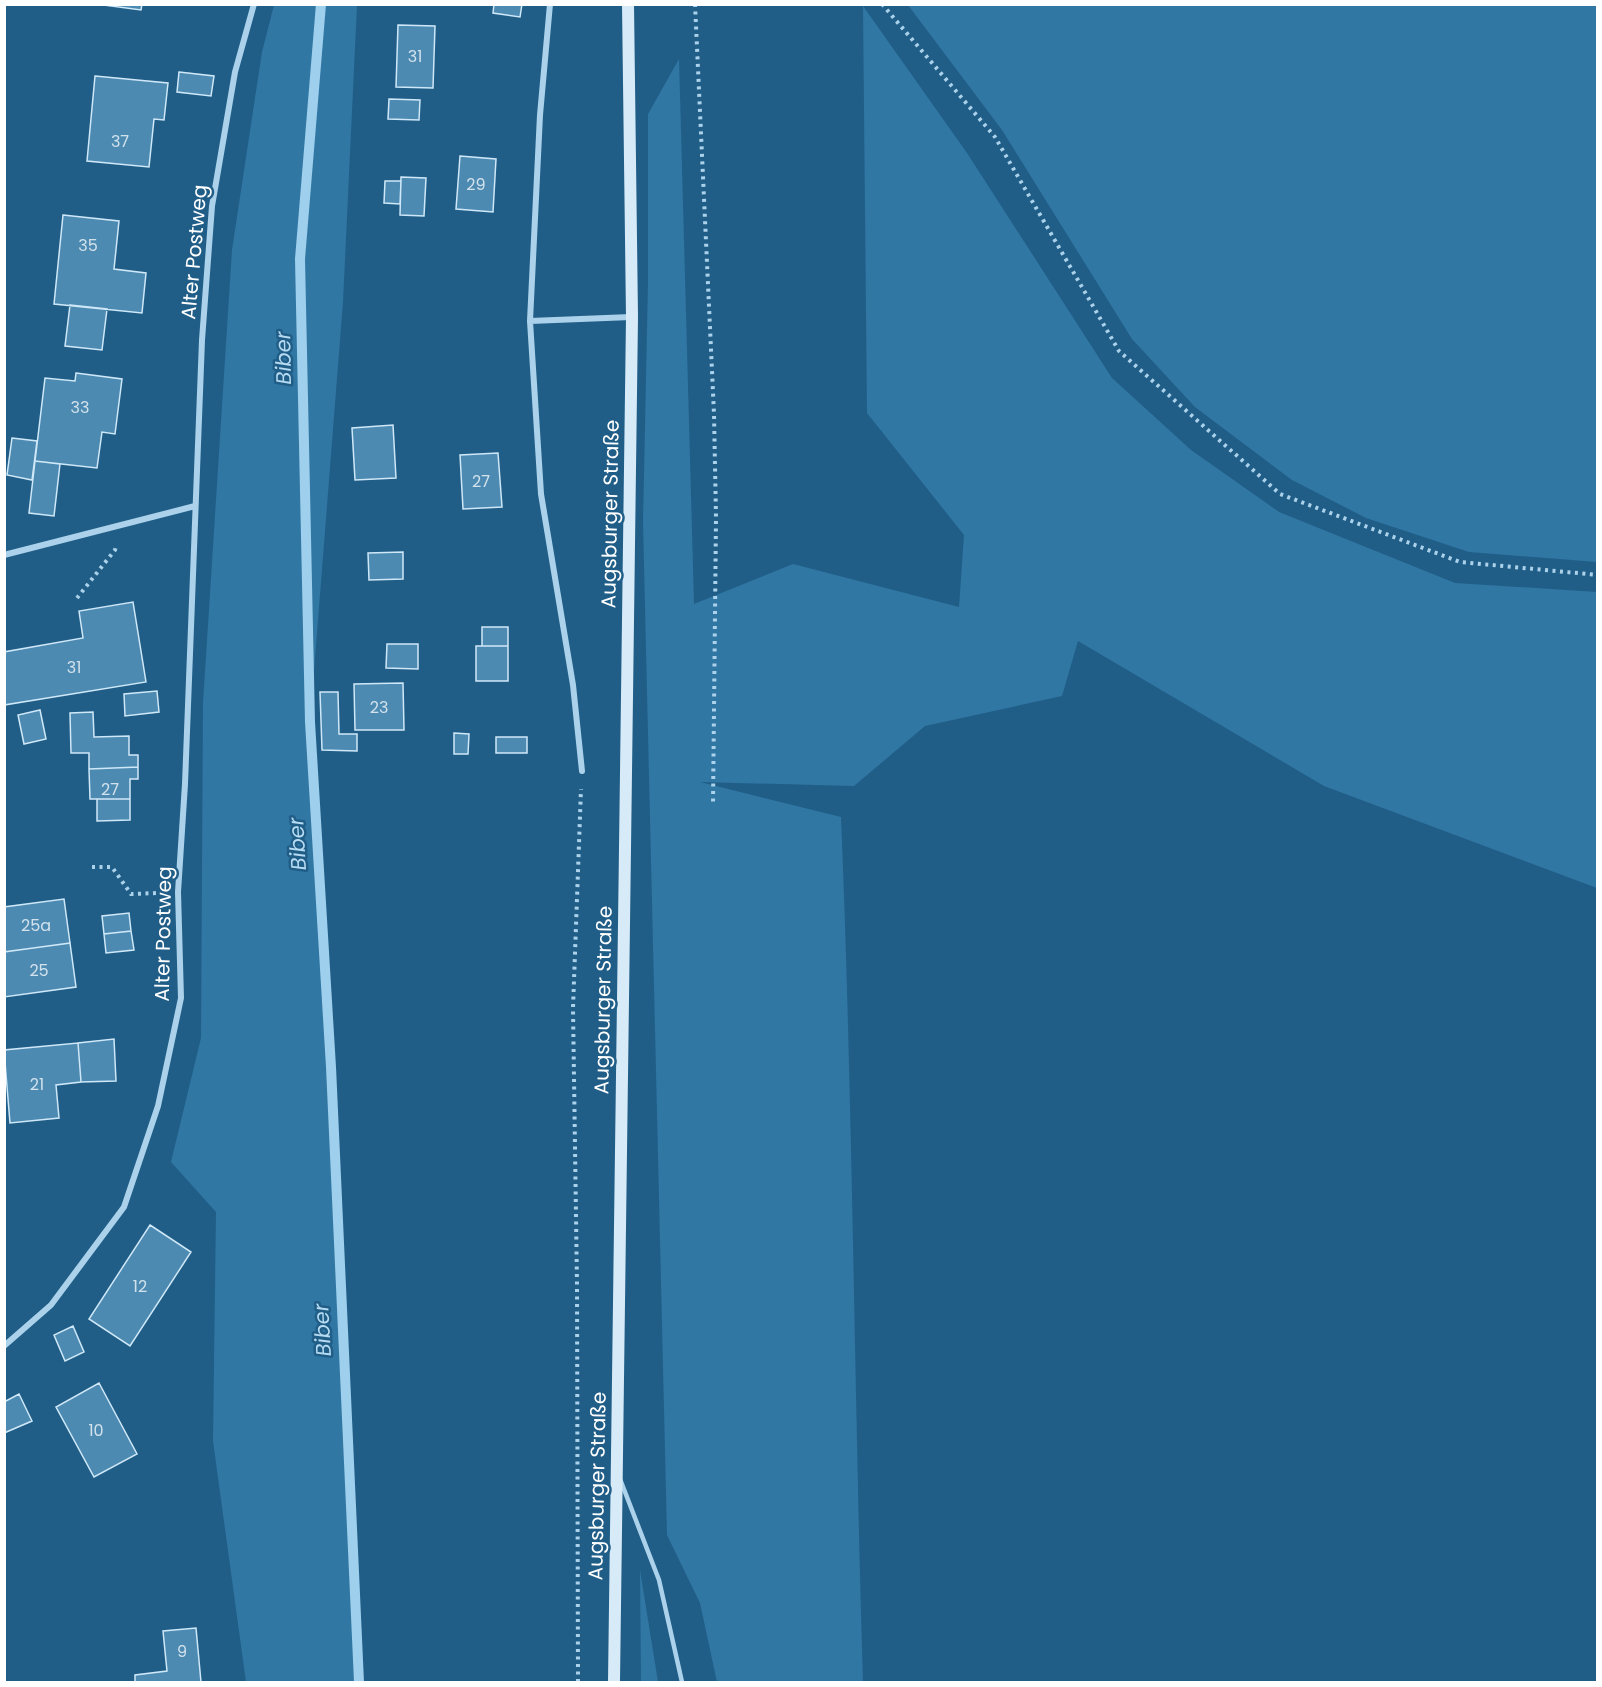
<svg xmlns="http://www.w3.org/2000/svg" width="1602" height="1687" viewBox="0 0 1602 1687" font-family="Poppins,sans-serif">
  <style>
    .green { fill: #3177a4 }
    .lines { fill: none; stroke-linecap: round; stroke-linejoin: round }
    .stream { stroke: #9ecfec; stroke-width: 10 }
    .building { fill: #4d8ab2; stroke: #cfe8f8; stroke-width: 1.5 }
    .path { stroke: #abd2ea; stroke-width: 4; stroke-dasharray: 3 4.5; stroke-linecap: butt }
    .service { stroke: #abd2ea; stroke-width: 4.5 }
    .minor { stroke: #abd2ea; stroke-width: 6 }
    .secondary { stroke: #d6eaf8; stroke-width: 12 }
    .labels { text-anchor: middle; dominant-baseline: central; stroke-width: 5; stroke-linejoin: round; paint-order: stroke }
    .number-label { font-size: 16px; fill: #d2e2ec }
    .street-label { font-size: 20px; fill: #fff; stroke: #205e88 }
    .water-label { font-size: 21px; font-style: italic; fill: #b6dbf2; stroke: #205e88 }
  </style>
  <rect width="100%" height="100%" fill="#205e88"/>
  <path class="green" d="M274 5H357L343 302 310 722 331 1067 359 1682H246L213 1441 216 1212 171 1162 201 1038 203 703 232 250 262 52Z
    M908 5H1597V562L1469 552 1366 518 1292 480 1195 407 1132 339 1002 130Z
    M863 6 967 153 1112 378 1191 450 1279 512 1455 583 1597 592V888L1324 786 1078 641 1062 696 925 726 854 786 700 782 841 817C853 1105 854 1394 863 1682H717L700 1603 667 1535 643 522 648 283V114L679 59 694 604 793 564 959 607 964 535 867 413Z
    M640 1570 658 1682H641Z"/>
  <g class="lines">
    <path class="stream" d="M321 4 300 259 310 722 331 1067 359 1682"/>
  </g>
  <path class="building" d="M96 4H142L141 10Z
    M494 4H522L520 17 493 13Z
    M398 25 435 26 433 88 396 87Z
    M179 72 214 76 211 96 177 92Z
    M95 76 168 83 164 120 154 119 149 167 87 161Z
    M389 99 420 100 419 120 388 119Z
    M460 156 496 159 493 212 456 209Z
    M401 177 426 178 424 216 400 215Z
    M385 181H401L400 204 384 203Z
    M63 215 119 221 114 269 146 273 142 313 54 304Z
    M70 305 107 309 102 350 65 346Z
    M76 373 122 379 115 434 102 432 97 468 35 461 45 378 75 381Z
    M393 425 396 478 355 480 352 428Z
    M12 438 37 441 32 480 7 475Z
    M498 453 502 507 463 509 460 455Z
    M35 461 60 464 54 516 29 513Z
    M403 552V579L369 580 368 553Z
    M133 602 146 682 4 705V652L83 638 79 611Z
    M482 627H508V646H482Z
    M387 644H418V669L386 668Z
    M476 646H508V681H476Z
    M403 683 404 730H355L354 684Z
    M157 691 159 712 125 716 124 694Z
    M320 692H338L339 734H357V751L322 750Z
    M40 710 46 739 24 744 18 715Z
    M93 712 94 737 129 736V755H138V767L89 769V753H71L70 713Z
    M454 733 469 734 468 754H454Z
    M496 737H527V753H496Z
    M138 767V779H130V799H90L89 769Z
    M97 799H130V820L97 821Z
    M64 899 70 943 4 952V907Z
    M129 913 131 931 104 934 102 916Z
    M131 931 134 950 106 953 104 934Z
    M70 943 76 987 4 997V952Z
    M114 1039 116 1081 81 1082 78 1043Z
    M78 1043 81 1082 56 1085 59 1118 10 1123 4 1050Z
    M150 1225 191 1252 130 1346 89 1319Z
    M73 1326 84 1352 65 1361 54 1335Z
    M99 1383 137 1454 94 1477 56 1407Z
    M19 1394 32 1421 4 1433V1402Z
    M196 1628 201 1682H135V1675L167 1671 163 1631Z"/>
  <g class="lines">
    <path class="path" d="M695 4 714 414 716 517 713 805
      M882 4 995 137 1119 351 1280 494 1460 562 1598 575
      M77 598 115 550 116 546
      M92 867H112L131 894 158 893
      M578 1682 577 1285 573 1008 581 789"/>
    <path class="service" d="M620 1479 659 1580 682 1682"/>
    <path class="minor" d="M550 4 540 115 530 321 541 494 573 685 582 771
      M530 321 631 317
      M4 555 195 506
      M4 1346 51 1305 124 1207 158 1106 181 998 178 892 185 784 202 340 212 206 235 72 254 4"/>
    <path class="secondary" d="M614 1682 632 317 628 4"/>
  </g>
  <g class="labels">
    <g class="number-label">
      <text x="415" y="56">31</text>
      <text x="120" y="141">37</text>
      <text x="476" y="184">29</text>
      <text x="88" y="245">35</text>
      <text x="80" y="407">33</text>
      <text x="481" y="481">27</text>
      <text x="74" y="667">31</text>
      <text x="379" y="707">23</text>
      <text x="110" y="789">27</text>
      <text x="36" y="925">25a</text>
      <text x="39" y="970">25</text>
      <text x="37" y="1084">21</text>
      <text x="140" y="1286">12</text>
      <text x="96" y="1430">10</text>
      <text x="182" y="1651">9</text>
    </g>
    <g class="street-label">
      <text transform="translate(194 252) rotate(-85)">Alter Postweg</text>
      <text transform="translate(610 514) rotate(-89)">Augsburger Straße</text>
      <text transform="translate(163 934) rotate(-89)">Alter Postweg</text>
      <text transform="translate(603 1000) rotate(-89)">Augsburger Straße</text>
      <text transform="translate(597 1486) rotate(-89)">Augsburger Straße</text>
    </g>
    <g class="water-label">
      <text transform="translate(283 358) rotate(-91)">Biber</text>
      <text transform="translate(297 844) rotate(-93)">Biber</text>
      <text transform="translate(322 1330) rotate(-93)">Biber</text>
    </g>
  </g>
  <rect width="1602" height="1687" fill="none" stroke="#ffffff" stroke-width="12"/>
</svg>
